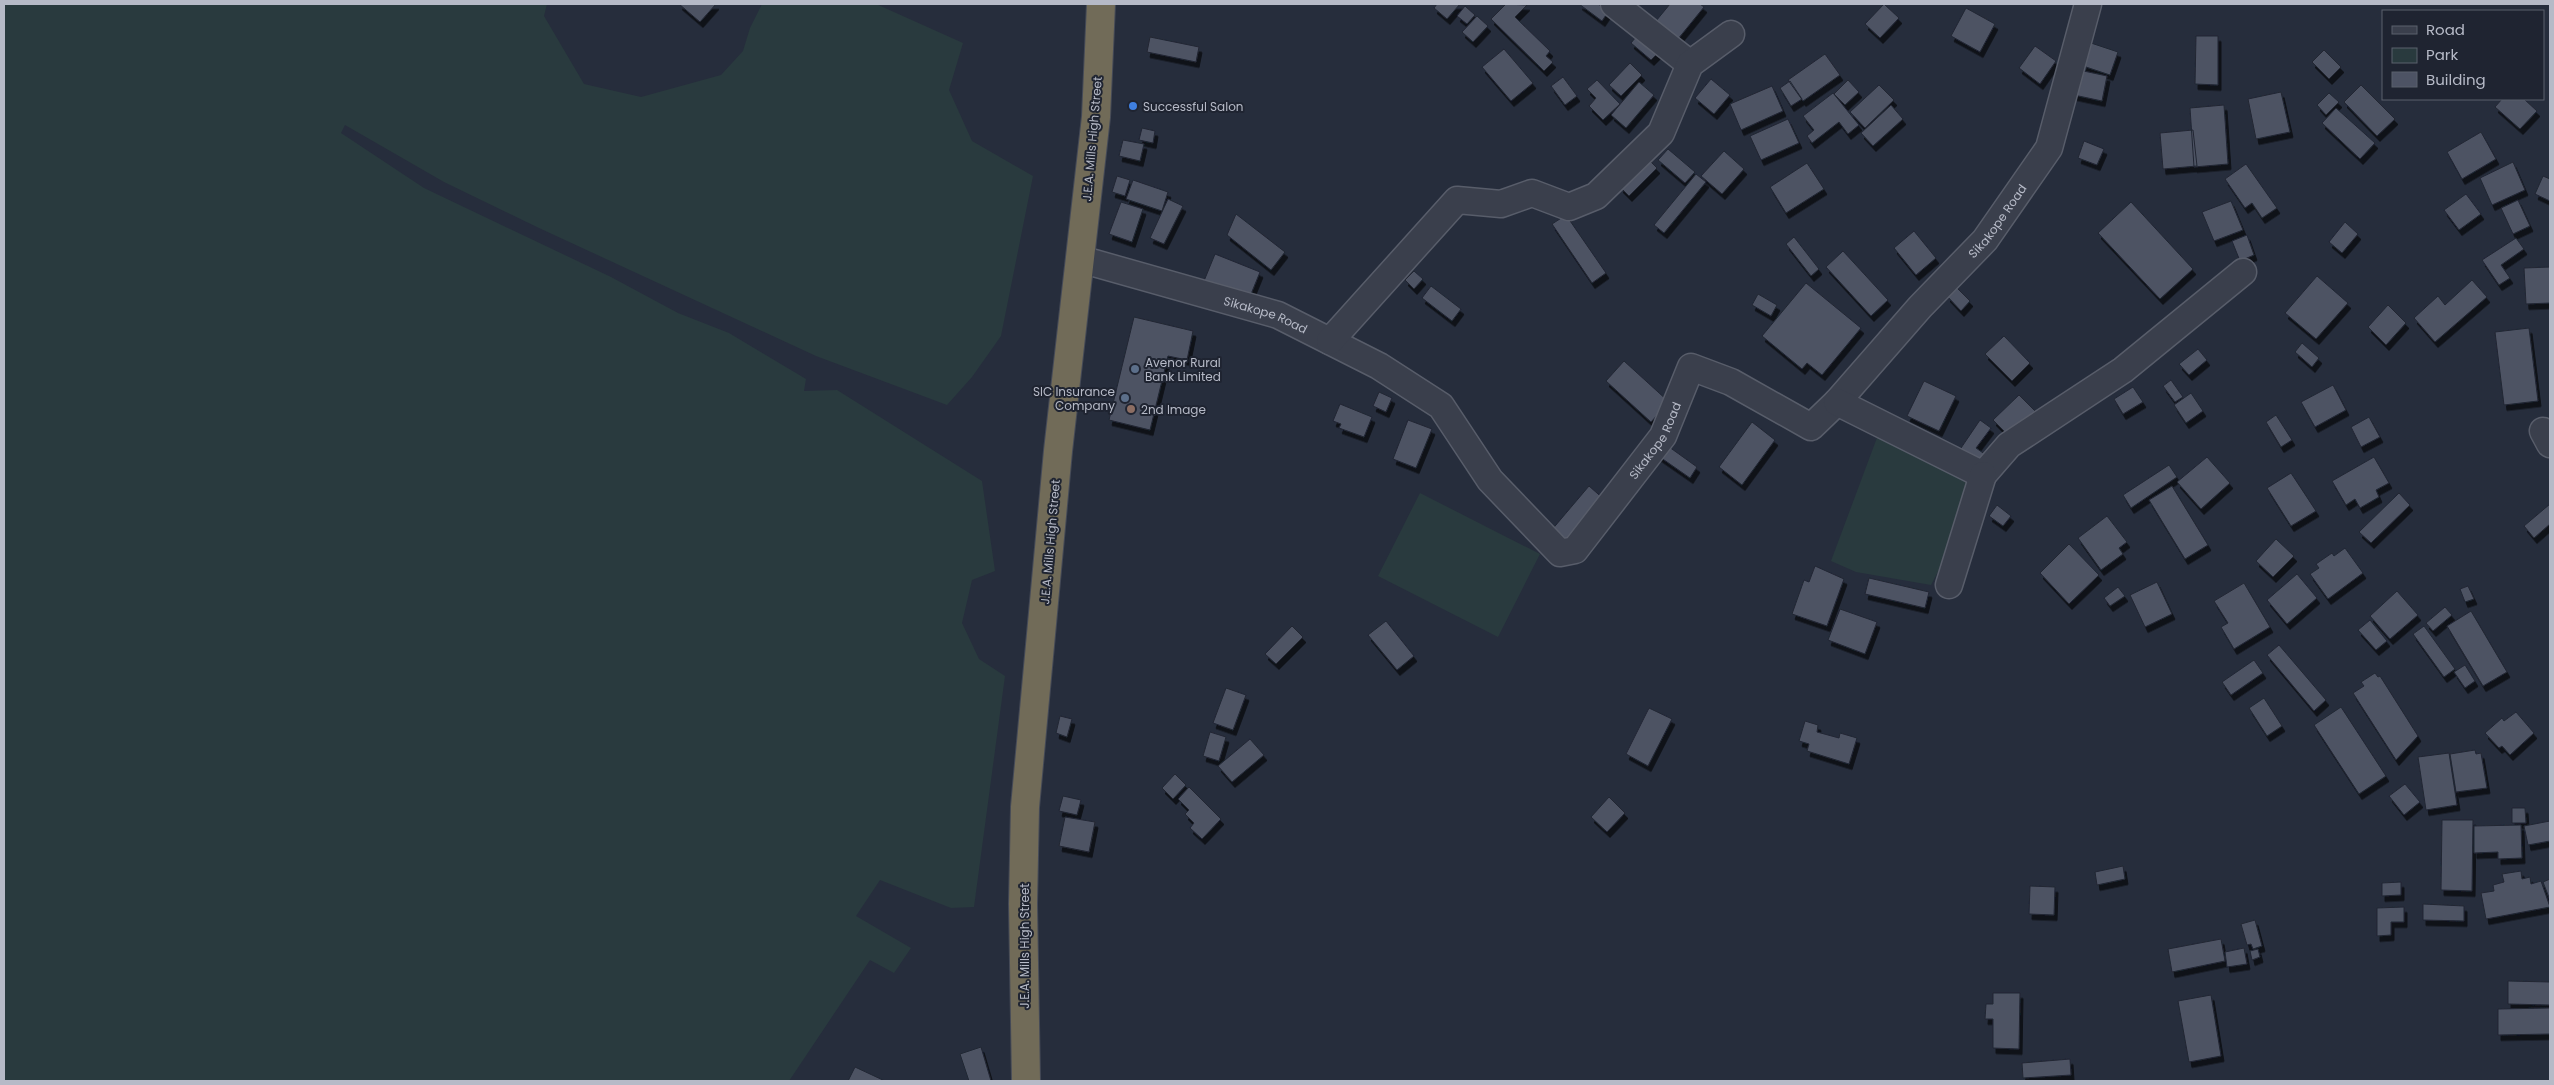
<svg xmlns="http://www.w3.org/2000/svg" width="2554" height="1085" viewBox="0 0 2554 1085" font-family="Poppins,sans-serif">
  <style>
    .green { fill: #293a3e }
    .building { fill: #4d5364; stroke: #212633; filter: url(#shadow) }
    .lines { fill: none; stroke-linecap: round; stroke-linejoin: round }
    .minor-casing { stroke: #585d6a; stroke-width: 29 }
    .highway-casing { stroke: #454a57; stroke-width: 30 }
    .minor { stroke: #3a3f4c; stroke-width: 26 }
    .highway { stroke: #716b58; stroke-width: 28 }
    .shop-dot { fill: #3f7fe0; stroke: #1f2431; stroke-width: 2 }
    .service-dot { fill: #5c6f8a; stroke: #1f2431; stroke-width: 2 }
    .education-dot { fill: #8d6e63; stroke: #1f2431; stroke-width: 2 }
    .labels { text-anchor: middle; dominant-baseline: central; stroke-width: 4; stroke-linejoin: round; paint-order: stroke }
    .poi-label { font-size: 12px; fill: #b6bac7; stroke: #1f2431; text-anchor: start }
    .street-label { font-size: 12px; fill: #b6bac7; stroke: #1f2431 }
  </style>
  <defs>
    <filter id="shadow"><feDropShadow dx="3" dy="5.5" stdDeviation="0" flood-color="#0009"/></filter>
  </defs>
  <rect width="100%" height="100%" fill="#262d3c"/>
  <path class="green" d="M4 4H547L544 16 584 84 641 97 721 75 743 51 750 28 762 4H876L963 43 949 90 972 141 1033 176 1001 336 972 377 947 405 816 356 539 228 444 182 345 125 341 133 424 188 611 277 678 313 729 333 806 379 804 391 837 390 982 481 995 571 972 580 962 623 979 659 1005 676 974 907 951 908 880 880 856 916 911 948 894 973 870 960 789 1081H4Z
    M1878 435 1972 474 1960 530 1931 585 1856 572 1831 561Z
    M1420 493 1540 554 1498 637 1378 576Z"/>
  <path class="building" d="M679 4H716L700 22Z
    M1437 4H1460L1447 19 1434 8Z
    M1506 4 1527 5 1515 17 1550 51 1546 56 1553 62 1544 71 1491 19Z
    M1579 4H1598L1608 12 1602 21Z
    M1670 4H1700L1704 7 1678 39 1656 21Z
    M1884 4 1899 18 1880 38 1865 24Z
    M1465 6 1475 15 1467 24 1457 16Z
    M1966 8 1995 24 1980 52 1951 36Z
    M1477 16 1488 26 1473 42 1462 32Z
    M1640 32 1661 50 1651 60 1631 43Z
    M2196 36H2218V85L2195 84Z
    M1150 37 1199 47 1196 62 1147 52Z
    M2091 43 2118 52 2110 75 2083 66Z
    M2035 46 2056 61 2040 84 2019 68Z
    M1504 49 1533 83 1511 101 1482 67Z
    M2324 50 2341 67 2329 79 2312 62Z
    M1825 54 1840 75 1803 101 1788 80Z
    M1630 63 1642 75 1621 96 1609 85Z
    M2079 70 2107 76 2102 101 2074 95Z
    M1563 77 1577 96 1565 105 1551 86Z
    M1711 79 1730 95 1714 114 1695 98Z
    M1597 80 1620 104 1603 120 1589 106 1596 98 1587 89Z
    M1848 80 1859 92 1845 105 1834 94Z
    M1790 81 1802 99 1791 106 1780 88Z
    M1639 82 1654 95 1626 128 1611 115Z
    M1879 85 1894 100 1865 128 1850 112Z
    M2361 85 2395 119 2377 136 2344 102Z
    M1772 86 1783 111 1741 130 1730 104Z
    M2281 92 2290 132 2256 139 2248 99Z
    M1833 93 1859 125 1848 134 1839 122 1812 143 1807 136 1814 130 1803 116Z
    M2329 93 2339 102 2326 115 2317 105Z
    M2502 99H2524L2537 111 2520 129 2495 107Z
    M1891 105 1903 119 1873 146 1861 133Z
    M2224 105 2228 164 2194 167 2190 108Z
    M2336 108 2375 143 2360 159 2322 123Z
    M1788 119 1799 143 1761 160 1750 136Z
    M1142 128 1155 131 1153 143 1139 140Z
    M2193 130 2197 166 2163 169 2160 133Z
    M2481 132 2496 159 2462 179 2447 152Z
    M1123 140 1144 144 1140 161 1119 156Z
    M2084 141 2104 149 2097 165 2078 158Z
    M1668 149 1695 172 1685 183 1658 160Z
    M1724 151 1744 169 1722 194 1701 176Z
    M1648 159 1657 168 1629 196 1620 187Z
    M2513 162 2525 190 2492 205 2480 178Z
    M1807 163 1824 189 1786 213 1770 187Z
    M2246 164 2277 208 2262 218 2252 203 2245 208 2225 179Z
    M1696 174 1706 182 1664 233 1654 225Z
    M1117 176 1130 180 1125 196 1112 192Z
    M2543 176 2550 179V201L2535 194Z
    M1133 180 1168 192 1162 211 1126 199Z
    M2466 194 2481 214 2459 230 2444 210Z
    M1168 199 1183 206 1164 244 1150 238Z
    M2518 200 2530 226 2513 234 2501 208Z
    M2231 201 2243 230 2214 241 2202 212Z
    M1121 202 1143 209 1132 242 1109 234Z
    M2131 202 2193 269 2160 299 2098 233Z
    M1236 214 1285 252 1271 270 1227 235Z
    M1566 215 1606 273 1592 283 1552 224Z
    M2345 222 2358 234 2342 253 2329 242Z
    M1914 231 1936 258 1916 275 1894 248Z
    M2247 235 2254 255 2240 261 2232 241Z
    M1794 237 1819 269 1811 276 1786 244Z
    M2516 238 2524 249 2501 265 2510 278 2499 285 2482 260Z
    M1843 251 1888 300 1871 316 1826 267Z
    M1215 254 1260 272 1249 299 1204 281Z
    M2550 267V303L2526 304 2524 268Z
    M1414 271 1423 279 1414 289 1405 280Z
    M2317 276 2348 303 2316 339 2285 313Z
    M2472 280 2487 297 2435 342 2414 318 2438 296 2445 305Z
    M1806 283 1861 328 1822 375 1807 363 1802 369 1762 336Z
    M1431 286 1461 309 1452 321 1422 298Z
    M1956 287 1970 301 1961 311 1947 296Z
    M1758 294 1777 305 1771 316 1752 305Z
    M2388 305 2406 323 2386 345 2368 327Z
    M1134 317 1193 331 1187 360 1168 356 1150 430 1109 420Z
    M2529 328 2538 401 2504 405 2495 332Z
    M2004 336 2030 363 2012 381 1985 354Z
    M2302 343 2319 358 2312 367 2295 352Z
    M2198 349 2207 360 2189 375 2179 364Z
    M1624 361 1669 402 1651 422 1606 381Z
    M2171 380 2183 397 2175 402 2163 386Z
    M1924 381 1956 396 1939 431 1907 416Z
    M2333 385 2346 410 2315 427 2301 402Z
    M2133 387 2143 402 2123 414 2114 399Z
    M1379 392 1392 398 1386 412 1373 406Z
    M2191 393 2203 411 2186 423 2174 405Z
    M2019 395 2043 419 2011 438 1993 420Z
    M1340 404 1372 417 1364 437 1339 428 1341 424 1333 421Z
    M2276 415 2292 440 2281 447 2266 422Z
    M2369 417 2380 437 2361 447 2351 427Z
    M1408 420 1432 429 1416 468 1393 459Z
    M1980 420 1991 428 1976 448 1986 455 1979 465 1959 451Z
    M1752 422 1775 440 1742 485 1719 467Z
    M1665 444 1697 467 1690 478 1657 455Z
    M2207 457 2230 483 2201 509 2177 482Z
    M2374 457 2389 483 2376 490 2379 497 2360 508 2355 499 2346 505 2332 481Z
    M2169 465 2177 477 2131 508 2123 495Z
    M2291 473 2316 511 2291 526 2267 488Z
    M1589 486 1606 501 1567 546 1550 532Z
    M2172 486 2208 545 2185 559 2149 500Z
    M2399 493 2410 505 2371 543 2359 532Z
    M2550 504V524L2534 538 2524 526Z
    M1997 505 2011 516 2003 526 1989 516Z
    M2107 516 2127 542 2119 548 2123 554 2101 570 2078 538Z
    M2276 539 2294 556 2273 577 2256 561Z
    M2069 544 2099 575 2069 604 2040 573Z
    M2345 548 2363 573 2328 599 2310 574 2319 568 2316 564 2332 553 2334 556Z
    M1815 566 1844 579 1827 626 1792 614 1804 580 1809 582Z
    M2297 574 2317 598 2287 624 2267 600Z
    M1869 578 1929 592 1925 608 1865 594Z
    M2157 582 2172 614 2145 627 2130 595Z
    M2244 583 2270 627 2234 649 2221 627 2228 623 2214 601Z
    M2468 586 2474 599 2465 602 2460 589Z
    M2118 587 2125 596 2110 606 2104 598Z
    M2397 591 2418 615 2390 639 2370 616Z
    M2445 607 2452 615 2433 631 2426 623Z
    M1840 609 1877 622 1865 654 1828 640Z
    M2471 611 2507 672 2483 686 2447 626Z
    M2370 620 2387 641 2376 650 2358 630Z
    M1386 621 1414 656 1397 670 1368 635Z
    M1292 626 1303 637 1276 664 1265 654Z
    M2424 626 2455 669 2444 677 2413 634Z
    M2279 645 2326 700 2314 711 2267 655Z
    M2254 660 2263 673 2231 695 2222 682Z
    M2465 665 2475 681 2465 688 2454 672Z
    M2375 673 2378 677 2380 676 2418 736 2396 760 2353 693 2364 686 2361 682Z
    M1226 688 1246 695 1233 730 1213 723Z
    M2264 698 2282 726 2267 736 2249 708Z
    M2341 707 2386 776 2359 794 2314 725Z
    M1649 708 1672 719 1648 766 1626 754Z
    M2516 712 2534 733 2510 755 2502 746 2499 748 2485 733 2502 718 2504 721Z
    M1060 716 1072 719 1067 737 1056 733Z
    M1805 721 1818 725 1817 732 1839 738 1840 733 1857 738 1849 764 1807 751 1809 744 1799 741Z
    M1210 732 1226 737 1219 761 1203 756Z
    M1250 739 1264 755 1232 782 1218 766Z
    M2475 750 2476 754 2481 753 2487 788 2456 792 2450 754Z
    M2449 753 2457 805 2426 810 2418 757Z
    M1175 774 1186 785 1173 799 1162 788Z
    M2405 784 2420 802 2404 815 2389 796Z
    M1189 787 1221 819 1202 839 1190 828 1194 823 1185 814 1189 810 1178 799Z
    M1063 796 1081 800 1077 815 1059 811Z
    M1609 797 1625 813 1607 832 1591 817Z
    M2512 808H2525L2526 823H2512Z
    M1065 817 1095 822 1089 852 1059 846Z
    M2442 820H2473L2472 891 2441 890Z
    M2550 821V841L2528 845 2524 826Z
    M2521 825 2522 858 2498 859V852L2474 853V826Z
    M2123 866 2125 879 2097 885 2095 872Z
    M2521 871 2522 879 2530 877 2531 884 2541 881 2550 907 2486 919 2481 893 2494 891 2493 885 2504 882 2502 874Z
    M2550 879V900L2543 882Z
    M2401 882V895L2382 896V883Z
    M2030 886 2055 887 2054 915 2029 914Z
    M2423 904 2464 906V921L2423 920Z
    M2404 907V922H2391V935L2377 936V908Z
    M2255 920 2262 946 2253 949 2251 944 2247 945 2241 924Z
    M2221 939 2225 961 2172 972 2168 949Z
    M2244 948 2247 964 2227 967 2225 952Z
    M2258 949 2260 957 2252 960 2250 951Z
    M2508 981 2550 982V1005L2508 1004Z
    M1993 993H2020L2019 1049 1993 1048V1019H1985L1986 1004H1993Z
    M2211 995 2221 1056 2189 1062 2178 1001Z
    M2550 1008V1034L2498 1035V1009Z
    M981 1047 991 1081H969L960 1054Z
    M2070 1059 2071 1075 2023 1078 2022 1063Z
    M855 1067 885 1081H848Z"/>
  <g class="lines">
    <defs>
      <g id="minor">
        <path d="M1614 4 1690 64"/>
        <path id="s1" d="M1080 259 1278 315 1379 366 1441 406 1490 480 1560 553 1575 550 1663 436 1691 367 1731 382 1811 427 1837 402 1920 307 1985 240 2049 148 2088 4"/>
        <path d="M1330 341 1457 200 1501 204 1532 193 1569 207 1596 196 1661 133 1690 64 1731 34"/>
        <path d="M1837 402 1983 475 2009 445 2123 370 2243 272"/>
        <path d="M2543 431 2550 444"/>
        <path d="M1949 585 1983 475"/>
      </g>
      <path id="highway" d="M1026 1081 1023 904 1025 807 1058 451 1096 117 1101 4"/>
    </defs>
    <use href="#minor" class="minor-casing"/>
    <use href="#highway" class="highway-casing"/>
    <use href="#minor" class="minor"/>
    <use href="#highway" class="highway"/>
  </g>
  <circle class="shop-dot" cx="1133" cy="106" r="5"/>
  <g class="service-dot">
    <circle cx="1135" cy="369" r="5"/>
    <circle cx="1125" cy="398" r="5"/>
  </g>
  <circle class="education-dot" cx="1131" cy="409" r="5"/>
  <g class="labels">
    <g class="poi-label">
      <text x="1143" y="106">Successful Salon</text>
      <text x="1145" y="362">Avenor Rural<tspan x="1145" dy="14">Bank Limited</tspan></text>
      <text x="1115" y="391" text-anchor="end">SIC Insurance<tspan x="1115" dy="14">Company</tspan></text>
      <text x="1141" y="409">2nd Image</text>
    </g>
    <g class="street-label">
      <text transform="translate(1092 139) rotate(-85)">J.E.A. Mills High Street</text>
      <text stroke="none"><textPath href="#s1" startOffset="1229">Sikakope Road</textPath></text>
      <text stroke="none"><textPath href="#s1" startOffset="194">Sikakope Road</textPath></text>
      <text stroke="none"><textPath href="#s1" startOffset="734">Sikakope Road</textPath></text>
      <text transform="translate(1050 542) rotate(-85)">J.E.A. Mills High Street</text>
      <text transform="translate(1024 946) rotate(-90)">J.E.A. Mills High Street</text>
    </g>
  </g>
  <rect width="2554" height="1085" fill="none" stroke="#b6bac7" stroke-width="10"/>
  <rect x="2382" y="10" width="162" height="90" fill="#1f2431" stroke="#5b606d"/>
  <rect x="2392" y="26" width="25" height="8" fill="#3a3f4c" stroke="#5b606d"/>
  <text x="2426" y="35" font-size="15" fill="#b6bac7">Road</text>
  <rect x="2392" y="48" width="25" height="15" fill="#293a3e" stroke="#5b606d"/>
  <text x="2426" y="60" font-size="15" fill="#b6bac7">Park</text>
  <rect x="2392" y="72" width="25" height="15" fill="#4d5364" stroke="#5b606d"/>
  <text x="2426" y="85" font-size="15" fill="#b6bac7">Building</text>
</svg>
